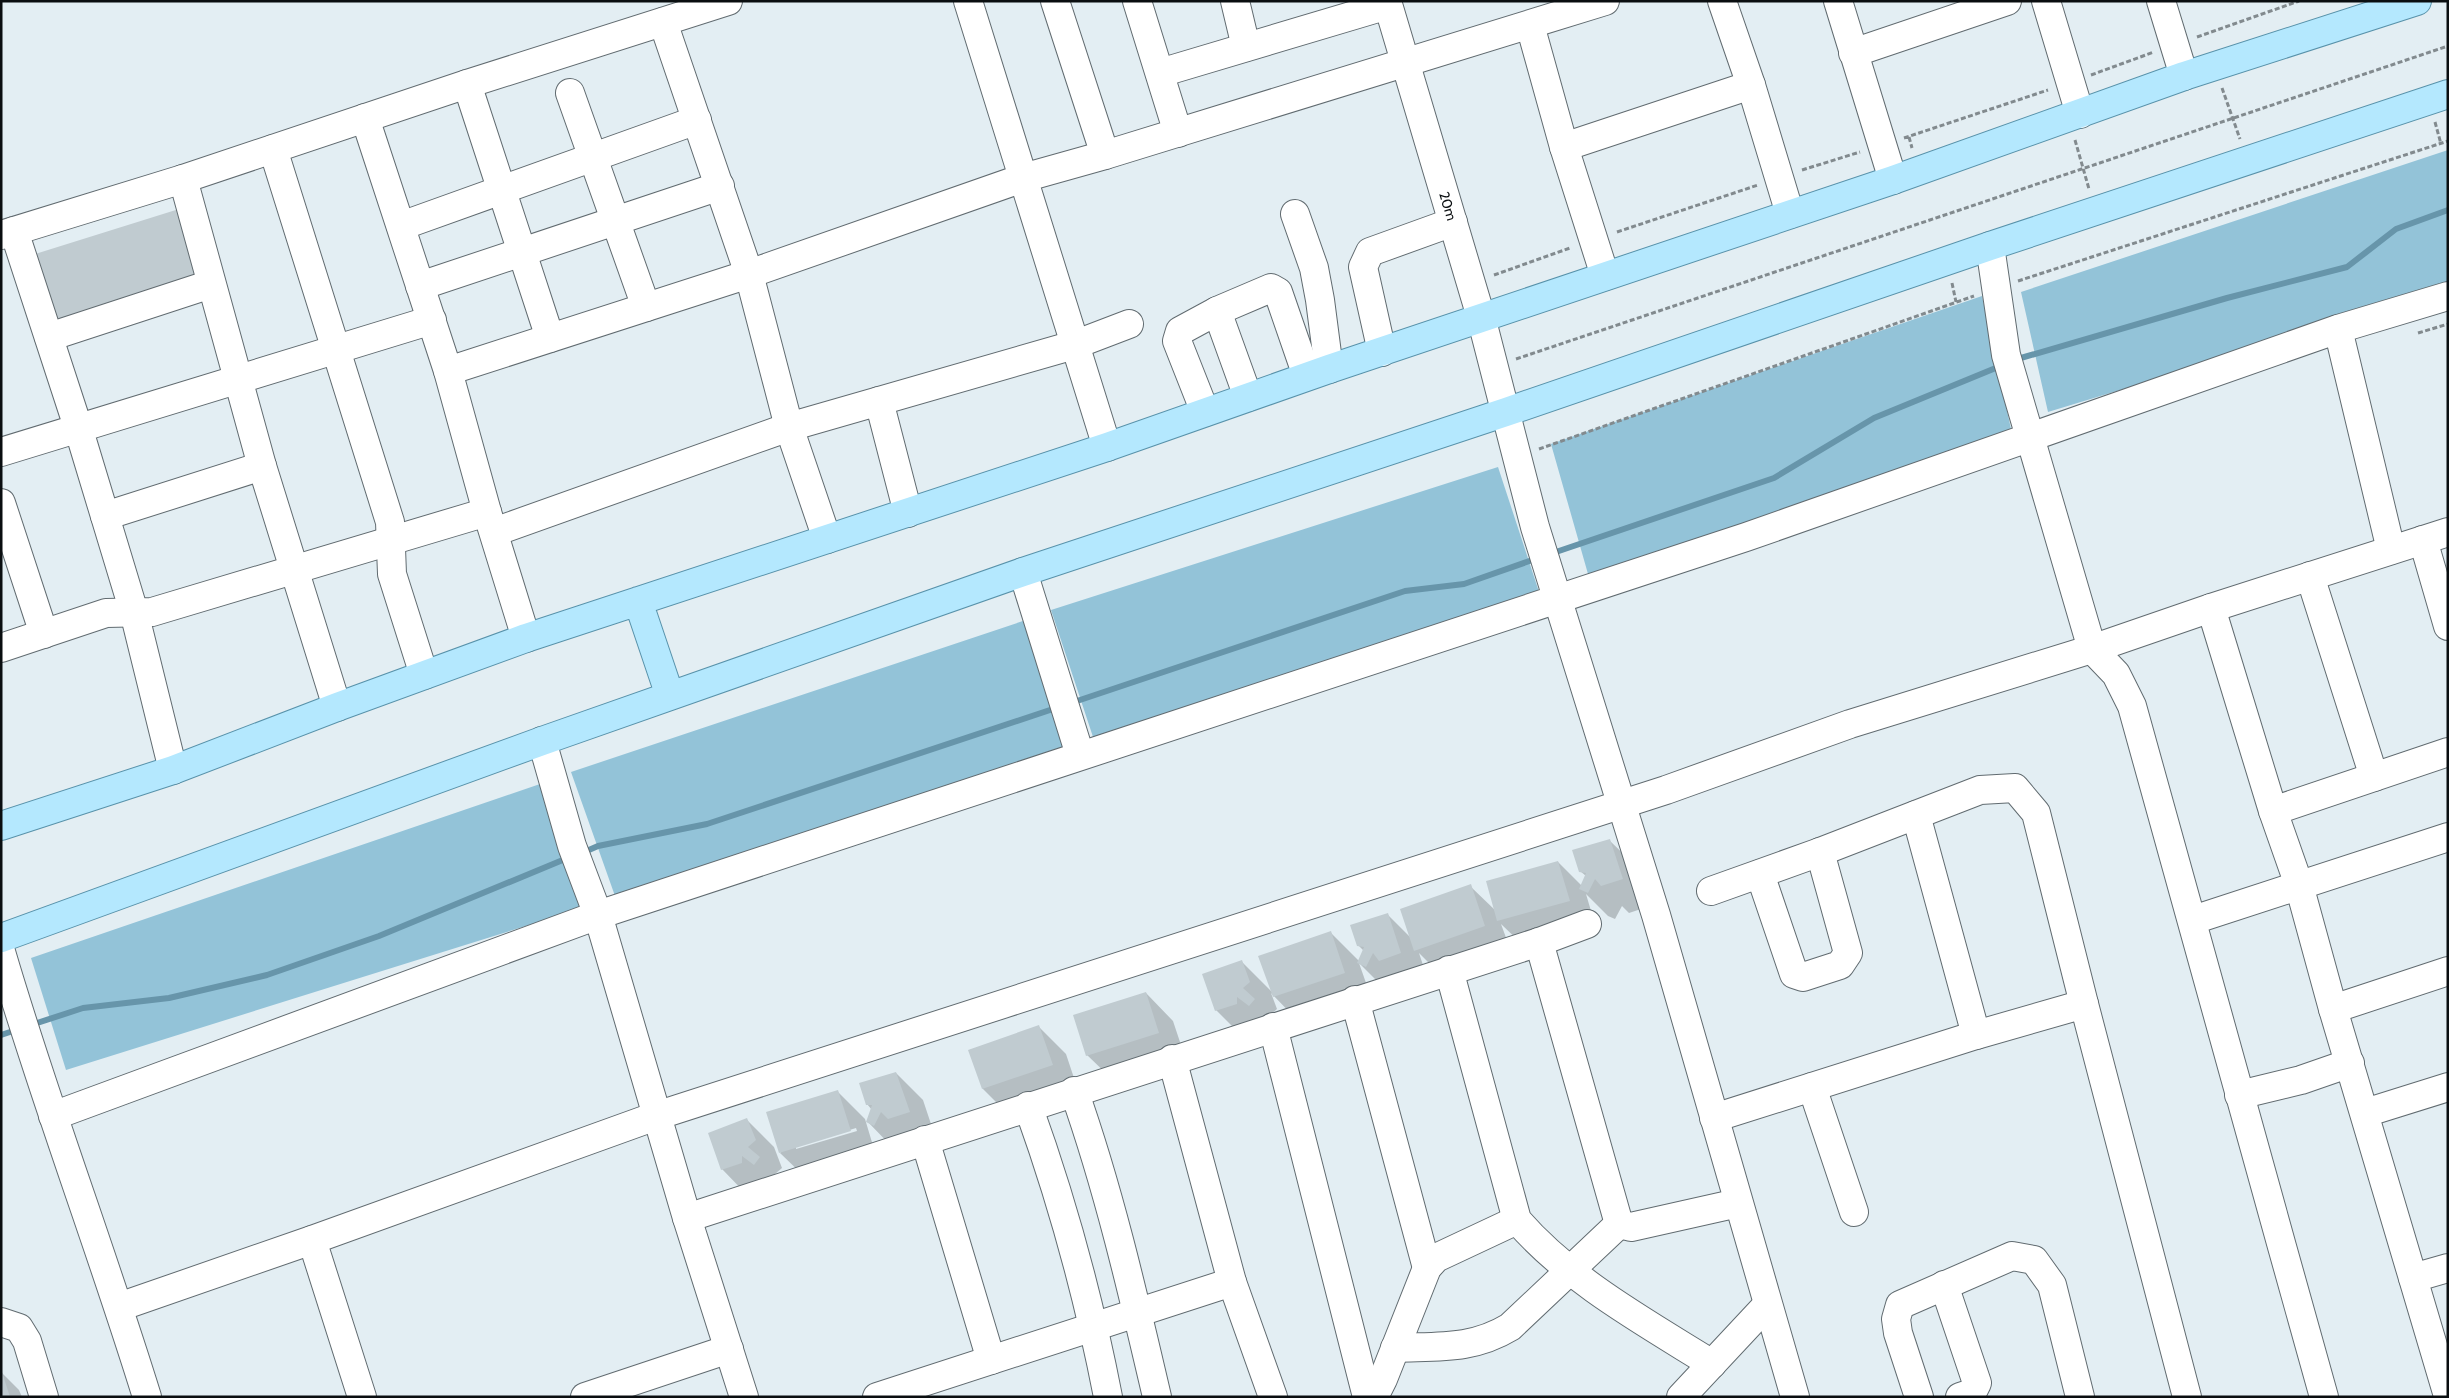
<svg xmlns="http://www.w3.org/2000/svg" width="2449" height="1398" viewBox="0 0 2449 1398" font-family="Cabin,sans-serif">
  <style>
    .green { fill: #93c3d8 }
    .shadow { fill: #0003; fill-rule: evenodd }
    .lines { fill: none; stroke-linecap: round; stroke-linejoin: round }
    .stream { stroke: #6795aa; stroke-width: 6 }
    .building { fill: #c0cbd0 }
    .minor-casing { stroke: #616b70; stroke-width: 30 }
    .major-casing { stroke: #5892aa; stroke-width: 30 }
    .path { stroke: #828a8e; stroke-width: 3; stroke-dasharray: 5 2.5; stroke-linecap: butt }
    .minor { stroke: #fff; stroke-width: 28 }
    .major { stroke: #b4e8fe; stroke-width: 28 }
    .labels { text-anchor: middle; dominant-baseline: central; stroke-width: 4; stroke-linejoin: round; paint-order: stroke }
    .street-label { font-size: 14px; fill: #0a0e10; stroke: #f4fbfe }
  </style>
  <rect width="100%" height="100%" fill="#e3eef3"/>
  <path class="green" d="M2448 150V290L2048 412 2021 292Z
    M1982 296 2011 429 1590 581 1551 444Z
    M1498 467 1541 598 1095 743 1051 610Z
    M1029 619 1069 745 615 896 571 772Z
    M540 784 580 909 66 1070 31 958Z"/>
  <path class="shadow" d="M197 229 72 338 54 320Z
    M1609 840 1637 867 1650 906 1629 913 1622 906 1615 919 1608 916 1586 894 1596 928 1526 948 1501 924 1512 954 1443 977 1419 953 1428 980 1386 990 1359 963 1372 1000 1301 1024 1271 993 1277 1009 1244 1038 1216 1010 1241 961 1272 992 1331 933 1359 961 1364 951 1358 945 1387 914 1411 938 1470 886 1496 911 1558 862 1582 886 1586 876 1580 871Z
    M1146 993 1173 1021 1186 1060 1115 1082 1087 1055Z
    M1039 1027 1066 1054 1079 1093 1010 1116 983 1089 970 1050Z
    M896 1073 923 1100 936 1139 894 1149 867 1121 872 1110 867 1104Z
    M838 1092 865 1119 877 1159 808 1180 780 1153ZM856 1128 857 1131 796 1149V1147Z
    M747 1120 774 1147 782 1168 775 1174 786 1186 749 1197 722 1169Z
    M1 1372 19 1390 22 1397H1Z"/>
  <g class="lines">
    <path class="stream" d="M2014 360 2227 298 2347 267 2396 229 2448 210
      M1550 554 1774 478 1874 418 2003 365
      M1071 703 1405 591 1464 584 1538 558
      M582 853 598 846 707 824 1059 707
      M31 1025 83 1008 169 998 267 975 379 936 570 857
      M1 1035 19 1029"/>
  </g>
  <path class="building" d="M179 209 200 275 53 320 32 255Z
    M1610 839 1623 879 1601 886 1595 879 1588 893 1579 889 1586 873 1579 872 1572 850Z
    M1558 861 1570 901 1497 921 1486 881Z
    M1471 884 1485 926 1414 951 1400 909Z
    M1388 913 1401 953 1379 961 1373 953 1366 967 1357 963 1364 947 1357 946 1350 925Z
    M1331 931 1345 973 1273 997 1258 956Z
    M1242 960 1250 982 1243 988 1255 999 1249 1006 1237 997V1004L1215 1011 1202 974Z
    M1146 992 1159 1033 1086 1056 1073 1015Z
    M1039 1025 1053 1065 982 1089 968 1050Z
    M896 1072 910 1112 888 1119 881 1112 874 1126 866 1122 872 1105H866L859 1083Z
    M838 1090 851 1131 779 1153 766 1112Z
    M747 1118 756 1140 748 1147 760 1157 754 1165 742 1156V1163L721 1170 708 1133Z
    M2 1372 10 1397H1Z"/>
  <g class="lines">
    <defs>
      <g id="minor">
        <path d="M968 1 1107 447"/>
        <path d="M1055 1 1105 155"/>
        <path d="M1137 1 1178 133"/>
        <path d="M1235 1 1246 47"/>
        <path id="s1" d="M1387 1 1481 317 1535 527 1656 915 1795 1397"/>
        <path d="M1722 1 1751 85 1790 214"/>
        <path d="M1838 1 1893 180"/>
        <path d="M2046 1 2080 114"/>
        <path d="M2161 1 2184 76"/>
        <path d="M663 22 749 274 789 427 827 539"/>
        <path d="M1530 25 1564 147 1605 276"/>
        <path d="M1853 53 2007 1"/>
        <path d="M1160 73 1388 5"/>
        <path d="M467 84 550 338"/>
        <path d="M570 93 646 307"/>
        <path d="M365 118 448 371 487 512 526 638"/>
        <path d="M1564 147 1751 85"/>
        <path d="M273 149 390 522 392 574 424 675"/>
        <path d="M183 179 262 466 337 707"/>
        <path d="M1295 214 1314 268 1320 300 1329 369"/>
        <path d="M401 226 697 120"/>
        <path d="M14 231 78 427 134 612 173 770"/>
        <path d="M1 235 183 179 467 84 728 1"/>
        <path d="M1990 246 2006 355 2092 649 2116 674 2132 706C2198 936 2259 1167 2324 1397"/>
        <path d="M420 286 720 186"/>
        <path d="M1217 311 1248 397"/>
        <path d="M2338 329 2391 550"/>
        <path d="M49 337 211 284"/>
        <path d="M1382 352 1363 267 1370 252 1453 222"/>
        <path d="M448 371 749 274 1023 178 1105 155 1605 1"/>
        <path d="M879 401 908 513"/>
        <path d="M1205 412 1177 341 1180 331 1217 311 1271 288 1278 292 1307 376"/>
        <path d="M1 452 432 320"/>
        <path d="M1 503 44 634"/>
        <path d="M105 516 262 466"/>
        <path d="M494 532 789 427 1074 345 1129 324"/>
        <path d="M2423 540 2448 626"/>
        <path d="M1023 572 1080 755"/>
        <path d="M2310 576 2374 777"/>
        <path d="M2211 608 2273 811 2299 885 2333 1009 2448 1396"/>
        <path d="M1 648 106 613 152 612 487 512"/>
        <path d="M542 741 572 846 598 915 687 1218 744 1397"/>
        <path d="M2273 811 2448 752"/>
        <path d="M1916 815 1976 1035"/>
        <path d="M1760 874 1794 974 1803 977 1840 965 1848 953 1820 852"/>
        <path d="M1711 891 1820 852 1980 790 2015 788 2036 813 2084 1004 2187 1397"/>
        <path d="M2193 920 2448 837"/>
        <path d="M1539 942 1619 1224 1631 1227 1738 1203"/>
        <path d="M1 952C45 1102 101 1248 147 1397"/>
        <path d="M1449 970 1517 1220C1570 1281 1643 1321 1712 1364"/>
        <path d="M1355 1000 1427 1268"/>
        <path d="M2333 1009 2448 971"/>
        <path d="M1273 1027 1367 1397"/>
        <path d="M1172 1059 1232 1282"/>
        <path d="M1812 1087 1854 1212"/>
        <path d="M1074 1091C1109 1190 1133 1294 1157 1397"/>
        <path d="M2239 1095 2301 1080 2350 1063"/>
        <path d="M1028 1106C1062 1200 1089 1299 1108 1397"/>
        <path d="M2365 1113 2448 1087"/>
        <path d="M53 1116 598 915 1746 537 2338 329 2448 296"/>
        <path d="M1714 1118 1976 1035 2084 1004"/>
        <path d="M925 1140 991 1360"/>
        <path d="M687 1218 1539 942 1587 924"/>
        <path d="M312 1240 362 1397"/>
        <path d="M2413 1278 2448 1268"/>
        <path d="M1944 1285 1977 1383 1972 1393 1960 1397"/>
        <path d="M119 1307 312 1240 656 1116 1666 790 1850 724 2092 649 2211 608 2448 532"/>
        <path d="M1 1322 19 1328 27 1341 44 1397"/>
        <path d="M1395 1348C1438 1346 1472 1350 1510 1327L1619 1224"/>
        <path d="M585 1397 729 1349"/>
        <path d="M877 1397 1232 1282 1273 1397"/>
        <path d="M1374 1397 1383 1379 1427 1268 1436 1258 1517 1220"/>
        <path d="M1681 1397 1767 1305"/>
        <path d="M1919 1397 1898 1333 1896 1319 1900 1305 2012 1256 2034 1260 2052 1285 2080 1397"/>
      </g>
      <path id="major" d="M638 601 670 696
        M1 826 173 770 337 707 526 638 1107 447 1329 369 1893 180 2184 76 2417 1
        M1 938 542 741 1023 572 1506 412 1990 246 2448 94"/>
    </defs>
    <use href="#minor" class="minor-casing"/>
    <use href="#major" class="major-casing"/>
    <path class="path" d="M2197 37 2299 1
      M2091 75 2154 52
      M2222 88 2240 139
      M2435 122 2441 144
      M1909 137 1912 148
      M1904 138 2048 90
      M2075 140 2089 189
      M1802 170 1860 152
      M1617 232 1758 185
      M1494 275 1570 248
      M2018 281 2448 141
      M1952 283 1956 302
      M2418 333 2448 324
      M1516 359 2448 46
      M1539 449 1974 296"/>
    <use href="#minor" class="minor"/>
    <use href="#major" class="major"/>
  </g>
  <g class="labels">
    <g class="street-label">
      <text stroke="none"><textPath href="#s1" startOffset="214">20m</textPath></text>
    </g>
  </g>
  <rect width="2449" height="1398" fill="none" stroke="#0a0e10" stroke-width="5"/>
</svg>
